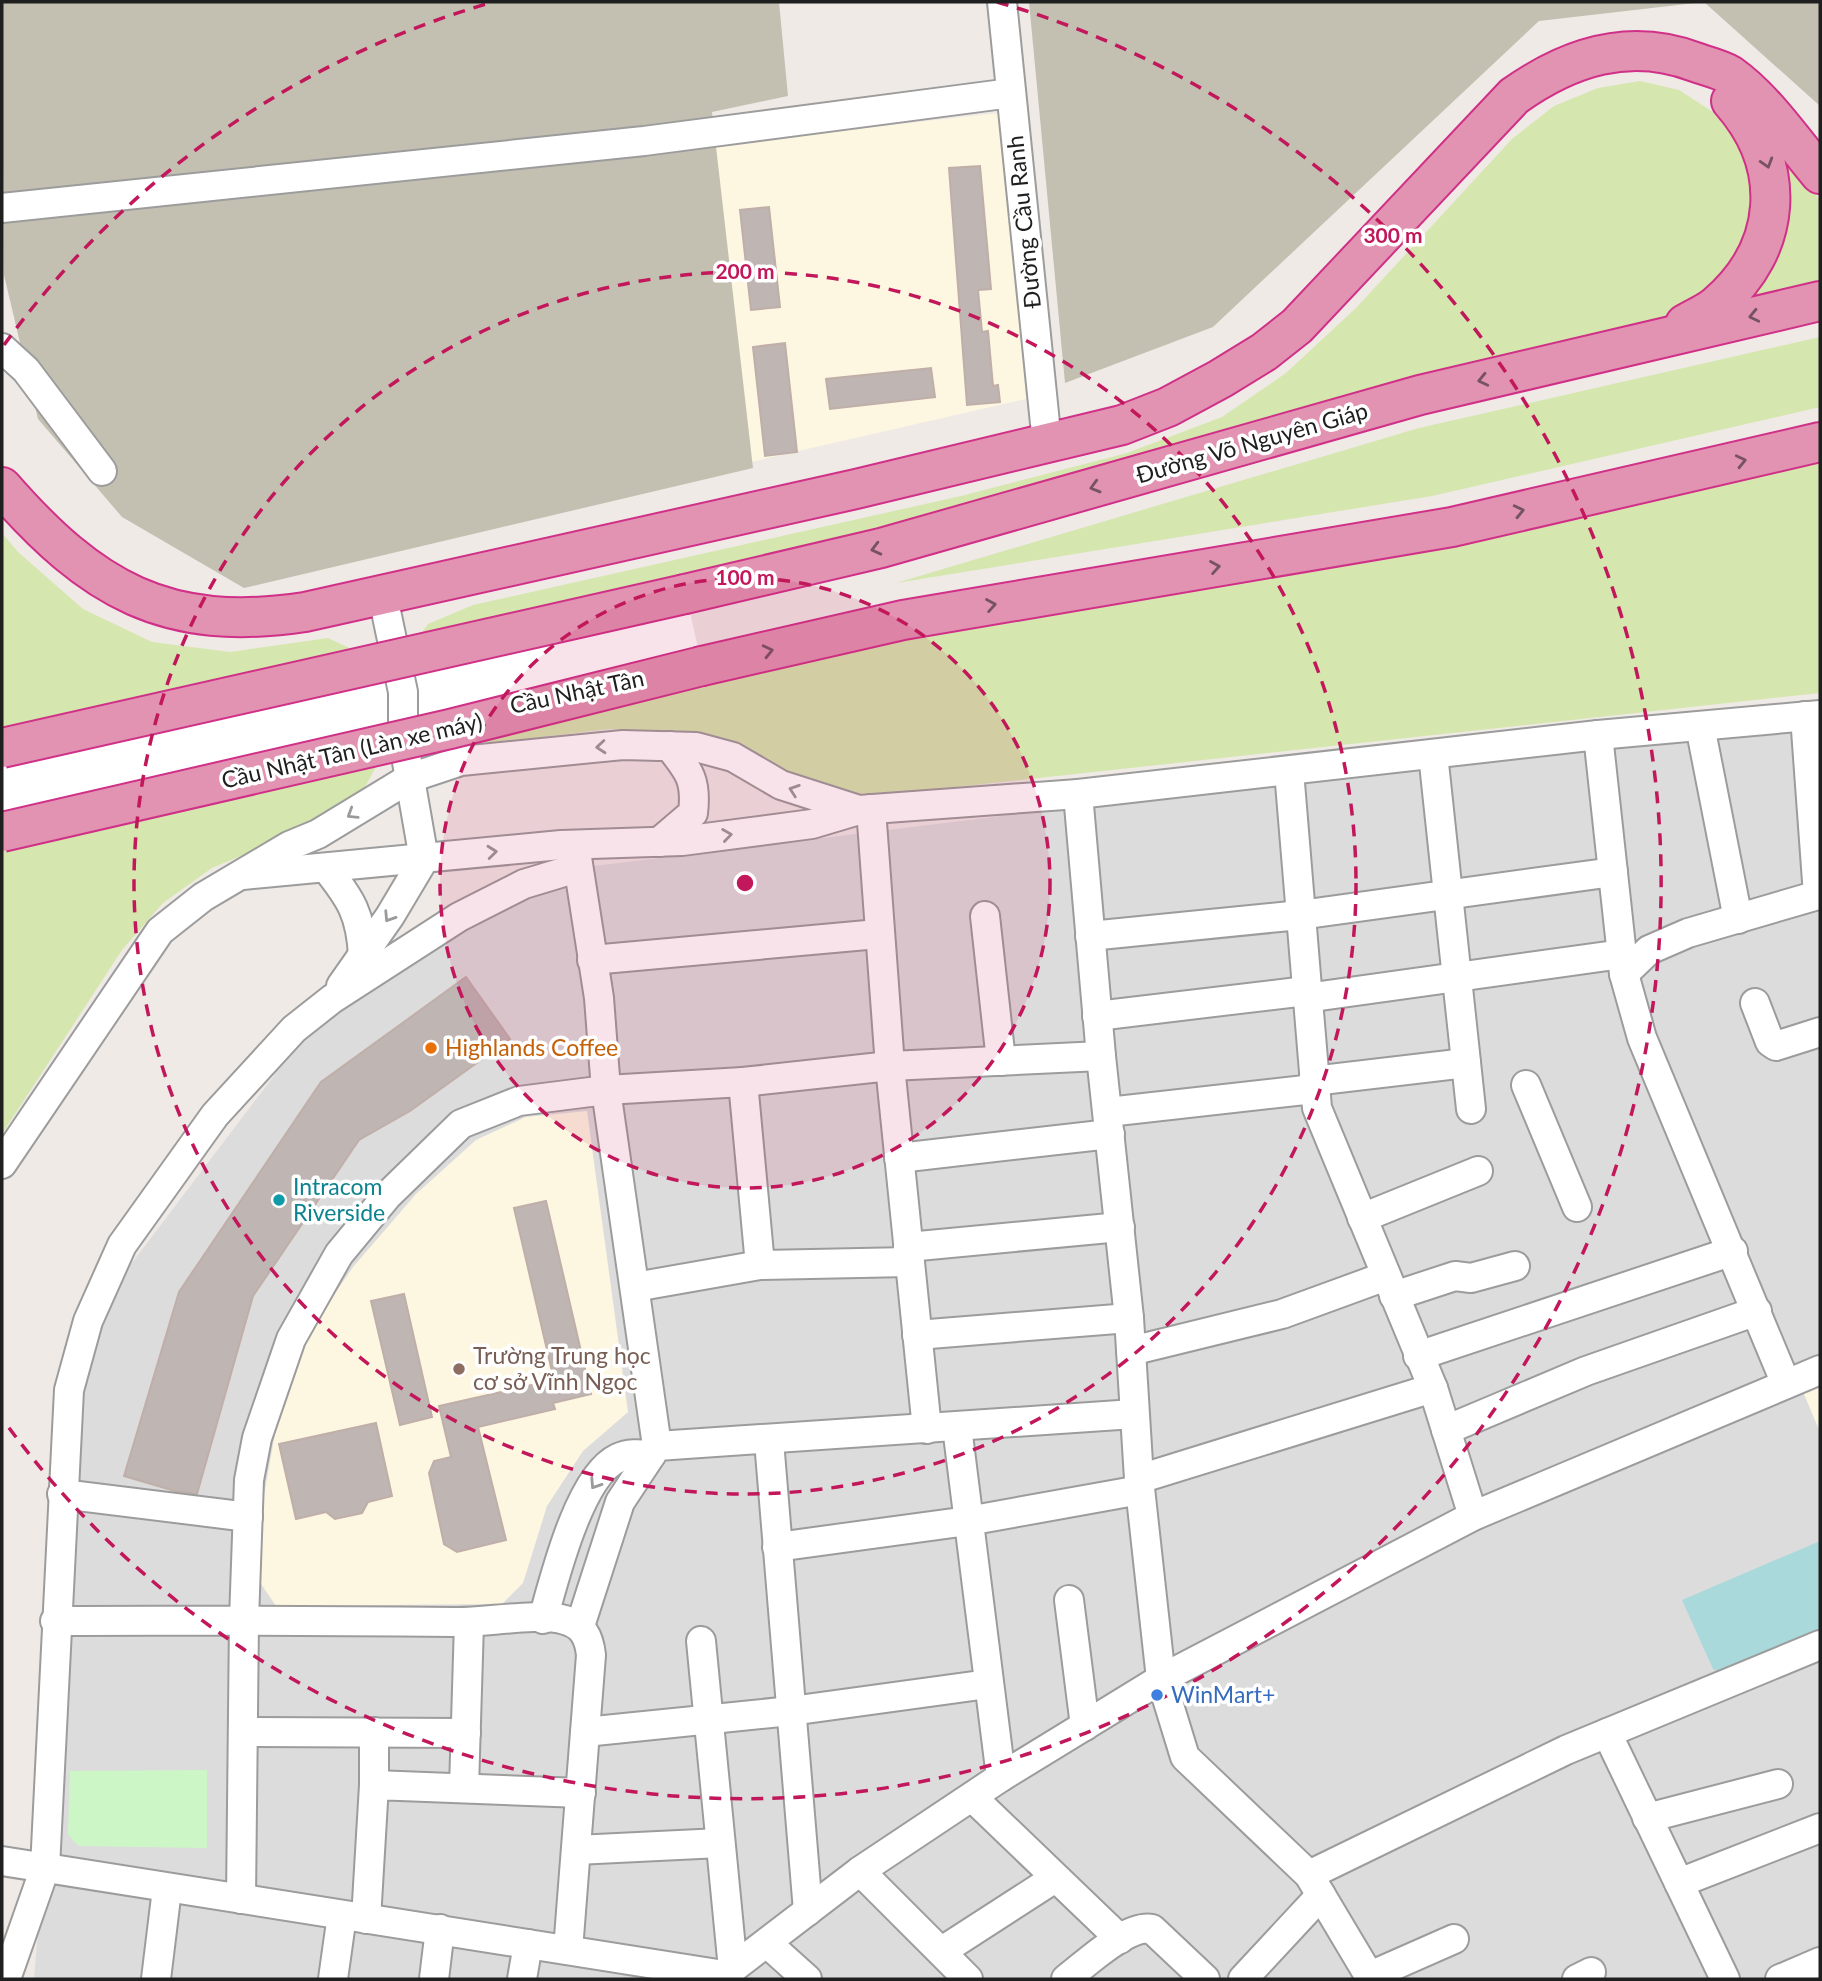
<svg xmlns="http://www.w3.org/2000/svg" width="1822" height="1981" font-family="Lato,sans-serif">
	<style>
		.residential { fill: #dddcdc }
		.education { fill: #fdf7e1 }
		.construction { fill: #c3c0b2 }
		.grass { fill: #d5e6af }
		.park { fill: #ccf6c6 }
		.water { fill: #a9d9da }
		.pier { fill: #fff }
		.building { fill: #bfb5b2; stroke: #c0aea9; stroke-width: 2 }
		.lines { fill: none; stroke-linecap: round; stroke-linejoin: round }
		.minor-casing { stroke: #9c9c9c; stroke-width: 32 }
		.highway-casing { stroke: #d03087; stroke-width: 42 }
		.minor { stroke: #fff; stroke-width: 28 }
		.highway { stroke: #e193b1; stroke-width: 38 }
		.highway-bridge-casing { stroke: #d03087; stroke-width: 42; stroke-linecap: butt }
		.highway-bridge { stroke: #e193b1; stroke-width: 38 }
		.oneway { stroke: #765361 }
		.oneway2 { stroke: #9a9a9a }
		.ring { fill: none; stroke: #c2185b; stroke-width: 3.5; stroke-dasharray: 12 9 }
		.food-dot { fill: #e8710a; stroke: #fff; stroke-width: 2.5 }
		.culture-dot { fill: #0f9aa8; stroke: #fff; stroke-width: 2.5 }
		.education-dot { fill: #8d6e63; stroke: #fff; stroke-width: 2.5 }
		.shop-dot { fill: #3f7fe0; stroke: #fff; stroke-width: 2.5 }
		.labels { text-anchor: middle; stroke-width: 7; stroke-linejoin: round; paint-order: stroke }
		.street-label { font-size: 23px; fill: #1f1f1f; stroke: #fff }
		.food-label { font-size: 23px; fill: #c56008; stroke: #fff; text-anchor: start }
		.culture-label { font-size: 23px; fill: #0d838f; stroke: #fff; text-anchor: start }
		.education-label { font-size: 23px; fill: #785e54; stroke: #fff; text-anchor: start }
		.shop-label { font-size: 23px; fill: #366cbe; stroke: #fff; text-anchor: start }
		.centre { fill: #c2185b; stroke: #fff; stroke-width: 3.5 }
		.ring-label { font-size: 21px; text-anchor: middle; font-weight: bold; fill: #c2185b; stroke: #fff; stroke-width: 7; stroke-linejoin: round; paint-order: stroke }
	</style>
	<rect width="100%" height="100%" fill="#efeae6"/>
	<polygon class="residential" points="1820,716 1820,1979 34,1979 88,1321 332,999 577,868"/>
	<g class="education">
		<polygon points="1000,113 1026,399 628,490 538,164"/>
		<polygon points="587,1111 628,1412 583,1451 547,1506 523,1583 502,1604 276,1606 257,1578 261,1512 279,1411 313,1326 353,1267 416,1194 476,1140 526,1117"/>
		<polygon points="1820,1384 1820,1432 1803,1392"/>
	</g>
	<g class="construction">
		<polygon points="2,2 779,2 788,96 712,112 753,468 244,588 122,517 38,419 4,275"/>
		<polygon points="1029,2 1820,2 1820,106 1704,2 1539,21 1213,327 1065,383"/>
	</g>
	<g class="grass">
		<polygon points="1640,81 1679,90 1713,112 1737,141 1753,177 1755,213 1748,250 1680,314 891,532 416,641 428,624 473,605 961,496 1127,453 1222,417 1286,373 1356,308 1512,139 1554,106 1598,88"/>
		<polygon points="1773,141 1820,200 1820,286 1745,302"/>
		<polygon points="1820,337 1820,407 1432,496 896,583 1419,428"/>
		<polygon points="1820,458 1820,693 891,794 838,793 696,733 609,729 491,743 481,740 908,633"/>
		<polygon points="2,533 18,552 83,609 152,642 230,652 328,638 362,654 2,735"/>
		<polygon points="382,756 360,796 287,837 212,868 163,903 122,950 2,1134 2,843"/>
	</g>
	<polygon class="park" points="207,1770 207,1848 78,1846 68,1834 70,1771"/>
	<polygon class="water" points="1820,1541 1820,1630 1721,1673 1713,1669 1682,1600"/>
	<polygon class="pier" points="683,581 702,666 2,843 2,735"/>
	<g class="building">
		<polygon points="980,166 991,289 978,290 982,332 988,331 993,386 998,385 1000,402 967,405 949,168"/>
		<polygon points="769,207 780,307 751,310 740,210"/>
		<polygon points="785,343 797,452 765,456 753,347"/>
		<polygon points="931,368 935,397 830,409 826,379"/>
		<polygon points="466,977 510,1039 410,1111 359,1140 253,1296 197,1494 175,1491 124,1476 179,1292 306,1104 321,1082"/>
		<polygon points="546,1201 591,1394 553,1403 555,1409 478,1427 506,1540 457,1552 444,1544 429,1473 434,1461 451,1457 439,1406 554,1380 514,1208"/>
		<polygon points="404,1294 432,1417 400,1425 371,1301"/>
		<polygon points="376,1423 392,1496 368,1502 362,1513 335,1519 326,1512 296,1519 279,1444"/>
	</g>
	<g class="lines">
		<defs>
			<g id="minor">
				<polyline points="1002,2 1047,443"/>
				<polyline points="2,208 644,141 1011,93"/>
				<polyline points="2,348 26,370 102,471"/>
				<polyline points="1700,726 1738,919"/>
				<polyline points="1598,735 1624,974 1642,1038 1786,1384"/>
				<polyline points="1433,754 1471,1109"/>
				<polyline points="1289,771 1317,1108 1433,1388 1473,1516"/>
				<polyline points="1078,794 1101,1056 1129,1318 1139,1479 1161,1679 1185,1757 1309,1875 1371,1979"/>
				<polyline points="871,809 890,1066 927,1429"/>
				<path d="M659,842L693,813C697,780 689,771 669,746"/>
				<polyline points="576,851 599,998 606,1090 657,1446"/>
				<path d="M326,868C351,899 361,915 363,956"/>
				<polyline points="243,875 561,845 682,841 812,824 859,810 1078,794 1598,735 1820,715"/>
				<polyline points="985,916 1001,1061"/>
				<polyline points="1090,936 1300,915 1613,872"/>
				<polyline points="592,960 878,934"/>
				<polyline points="1624,974 1649,950 1688,933 1818,895 1805,716"/>
				<polyline points="341,986 390,916 424,859 403,739 403,692 383,597"/>
				<polyline points="1306,998 1622,954"/>
				<polyline points="1755,1003 1770,1042 1776,1046 1820,1032"/>
				<polyline points="1097,1016 1306,991"/>
				<polyline points="1313,1081 1466,1063"/>
				<polyline points="743,1082 760,1265 909,1262"/>
				<polyline points="1526,1085 1577,1207"/>
				<polyline points="1108,1112 1314,1089"/>
				<polyline points="899,1158 1110,1134"/>
				<polyline points="2,1164 160,931 203,897 289,846 318,834 410,778 461,761 623,745 696,747 733,757 781,785 859,810"/>
				<polyline points="1362,1218 1478,1171"/>
				<polyline points="908,1247 1120,1227"/>
				<polyline points="635,1287 760,1265"/>
				<polyline points="1394,1296 1455,1276 1471,1278 1515,1266"/>
				<polyline points="917,1335 1129,1318"/>
				<polyline points="1131,1351 1282,1314 1386,1276"/>
				<polyline points="1418,1356 1733,1251"/>
				<polyline points="957,1427 1001,1777"/>
				<polyline points="1446,1430 1586,1371 1757,1311"/>
				<polyline points="769,1441 808,1911"/>
				<polyline points="1139,1479 1433,1388"/>
				<polyline points="62,1494 248,1517"/>
				<polyline points="777,1547 968,1521 1140,1490"/>
				<polyline points="1069,1600 1085,1726"/>
				<path d="M543,1619C554,1580 579,1476 618,1458C629,1453 639,1454 651,1455"/>
				<path d="M55,1621C188,1620 321,1621 454,1622C484,1623 538,1612 565,1620C583,1625 589,1637 591,1655L568,1950"/>
				<polyline points="580,1626 620,1502 657,1446 1134,1414"/>
				<polyline points="701,1641 733,1969"/>
				<polyline points="244,1732 466,1733"/>
				<polyline points="374,1732 374,1785"/>
				<polyline points="585,1732 791,1711 988,1684"/>
				<polyline points="1607,1733 1725,1979"/>
				<polyline points="464,1788 469,1623"/>
				<polyline points="972,1797 1120,1939"/>
				<polyline points="1647,1818 1778,1784"/>
				<polyline points="576,1850 720,1843"/>
				<polyline points="2,1861 724,1975 860,1871 1001,1777 1161,1679 1473,1516 1820,1370"/>
				<polyline points="860,1871 968,1979"/>
				<polyline points="1309,1875 1566,1750 1820,1645"/>
				<polyline points="1679,1883 1820,1828"/>
				<polyline points="241,1899 244,1620 249,1480 257,1438 291,1339 339,1254 387,1196 461,1124 519,1101 606,1090 743,1082 890,1066 1101,1056"/>
				<polyline points="366,1919 374,1785 581,1793"/>
				<polyline points="768,1944 807,1979"/>
				<polyline points="942,1951 1055,1878"/>
				<polyline points="1370,1976 1454,1939"/>
				<polyline points="6,1979 45,1868 69,1390 88,1321 122,1245 215,1115 294,1029 332,999 459,917 524,884 577,868"/>
				<polyline points="156,1979 167,1889"/>
				<polyline points="333,1979 342,1915"/>
				<polyline points="434,1979 440,1929"/>
				<polyline points="522,1979 528,1944"/>
				<path d="M1066,1979C1086,1964 1127,1924 1152,1929L1205,1979"/>
				<polyline points="1243,1979 1321,1895"/>
				<polyline points="1577,1979 1591,1972"/>
				<polyline points="1780,1979 1820,1962"/>
			</g>
			<g id="highway">
				<path d="M1685,324C1695,318 1708,313 1717,305C1783,248 1788,166 1731,101"/>
				<path d="M2,487C92,590 166,633 305,612L856,489L1122,425L1168,407L1220,379L1264,352L1297,326L1514,96C1569,57 1629,37 1695,62C1706,66 1720,69 1730,75C1765,100 1793,142 1820,174"/>
				<polyline points="685,594 881,548 1420,395 1820,301"/>
				<polyline points="702,666 903,620 1452,527 1820,442"/>
			</g>
		</defs>
		<use href="#minor" class="minor-casing"/>
		<use href="#highway" class="highway-casing"/>
		<use href="#minor" class="minor"/>
		<use href="#highway" class="highway"/>
		<defs>
			<g id="highway-bridge">
				<polyline points="2,748 685,594"/>
				<polyline points="2,832 450,729 702,666"/>
			</g>
		</defs>
		<use href="#highway-bridge" class="highway-bridge-casing"/>
		<use href="#highway-bridge" class="highway-bridge"/>
	</g>
	<defs><path id="oneway-chevron" d="M-2-3.5L2.5 0L-2 3.5" fill="none" stroke-width="1.6" stroke-linecap="round" stroke-linejoin="round" transform="scale(1.75)"/></defs>
	<g class="oneway">
		<use href="#oneway-chevron" transform="translate(1767 163) rotate(73)"/>
		<use href="#oneway-chevron" transform="translate(1754 316) rotate(167)"/>
		<use href="#oneway-chevron" transform="translate(1483 380) rotate(167)"/>
		<use href="#oneway-chevron" transform="translate(1741 461) rotate(-13)"/>
		<use href="#oneway-chevron" transform="translate(1095 487) rotate(164)"/>
		<use href="#oneway-chevron" transform="translate(1519 511) rotate(-13)"/>
		<use href="#oneway-chevron" transform="translate(876 549) rotate(166)"/>
		<use href="#oneway-chevron" transform="translate(1215 567) rotate(-10)"/>
		<use href="#oneway-chevron" transform="translate(991 605) rotate(-10)"/>
		<use href="#oneway-chevron" transform="translate(768 651) rotate(-13)"/>
	</g>
	<g class="oneway2">
		<use href="#oneway-chevron" transform="translate(601 747) rotate(175)"/>
		<use href="#oneway-chevron" transform="translate(794 790) rotate(-161)"/>
		<use href="#oneway-chevron" transform="translate(352 814) rotate(148)"/>
		<use href="#oneway-chevron" transform="translate(727 835) rotate(-8)"/>
		<use href="#oneway-chevron" transform="translate(492 852) rotate(-6)"/>
		<use href="#oneway-chevron" transform="translate(389 917) rotate(123)"/>
		<use href="#oneway-chevron" transform="translate(595 1484) rotate(123)"/>
	</g>
	<circle cx="745" cy="883" r="305" fill="#c2185b" fill-opacity=".12"/>
	<g class="ring">
		<circle cx="745" cy="883" r="305"/>
		<circle cx="745" cy="883" r="611"/>
		<path d="M4 345A916 916 0 0 1 493 2M997 2A916 916 0 1 1 4 1421"/>
	</g>
	<circle class="food-dot" cx="431" cy="1048" r="7"/>
	<circle class="culture-dot" cx="279" cy="1200" r="7"/>
	<circle class="education-dot" cx="459" cy="1369" r="7"/>
	<circle class="shop-dot" cx="1157" cy="1695" r="7"/>
	<g class="labels">
		<g class="street-label">
			<text transform="translate(1024 222) rotate(-96)" y="8">Đường Cầu Ranh</text>
			<text transform="translate(1252 443) rotate(-16)" y="8">Đường Võ Nguyên Giáp</text>
			<text transform="translate(577 692) rotate(-12)" y="8">Cầu Nhật Tân</text>
			<text transform="translate(352 751) rotate(-13)" y="8">Cầu Nhật Tân (Làn xe máy)</text>
		</g>
		<g class="food-label">
			<text x="445" y="1056">Highlands Coffee</text>
		</g>
		<g class="culture-label">
			<text x="293" y="1195">Intracom<tspan x="293" dy="26">Riverside</tspan></text>
		</g>
		<g class="education-label">
			<text x="473" y="1364">Trường Trung học<tspan x="473" dy="26">cơ sở Vĩnh Ngọc</tspan></text>
		</g>
		<g class="shop-label">
			<text x="1171" y="1703">WinMart+</text>
		</g>
	</g>
	<circle cx="745" cy="883" r="10" class="centre"/>
	<g class="ring-label">
		<text x="1393" y="243">300 m</text>
		<text x="745" y="279">200 m</text>
		<text x="745" y="585">100 m</text>
	</g>
	<rect width="1822" height="1981" fill="none" stroke="#1f1f1f" stroke-width="7"/>
</svg>
